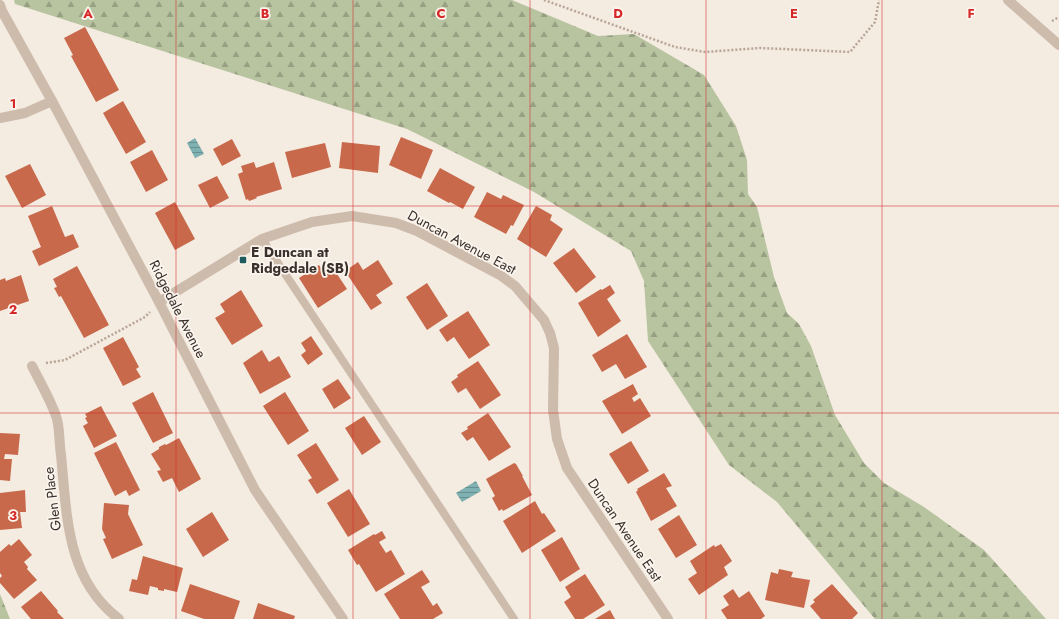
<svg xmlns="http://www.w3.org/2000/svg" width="1059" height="619" font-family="Jost,sans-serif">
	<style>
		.forest { fill: url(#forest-firs) }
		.water { fill: url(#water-rules) }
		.building { fill: #c8694b }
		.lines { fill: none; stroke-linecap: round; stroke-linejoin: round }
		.path { stroke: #b9a596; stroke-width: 2.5; stroke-dasharray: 2 2; stroke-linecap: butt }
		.service { stroke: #cdbbac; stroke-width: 8 }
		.minor { stroke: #cdbbac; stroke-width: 10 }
		.grid { fill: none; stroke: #d62828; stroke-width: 1; stroke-opacity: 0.55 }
		.poi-dot { fill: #1f5a5e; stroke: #fbf5ee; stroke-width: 1.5 }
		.labels { text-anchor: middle; stroke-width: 3.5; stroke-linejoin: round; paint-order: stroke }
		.street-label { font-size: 14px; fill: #3b302b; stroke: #fbf5ee }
		.poi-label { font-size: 14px; font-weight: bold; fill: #3b302b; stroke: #fbf5ee; text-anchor: start }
		.grid-label { font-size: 13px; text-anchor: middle; font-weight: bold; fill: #d62828; stroke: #fbf5ee; stroke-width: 3.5; stroke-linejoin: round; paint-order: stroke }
	</style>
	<defs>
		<pattern id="forest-firs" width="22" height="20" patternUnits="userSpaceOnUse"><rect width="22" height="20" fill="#b8c4a0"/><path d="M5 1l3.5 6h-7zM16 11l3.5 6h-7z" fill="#97a083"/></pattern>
		<pattern id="water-rules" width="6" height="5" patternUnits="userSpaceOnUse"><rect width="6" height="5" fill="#7fb0b2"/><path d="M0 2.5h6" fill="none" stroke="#699091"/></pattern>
	</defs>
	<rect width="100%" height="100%" fill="#f4ebe1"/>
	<g class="forest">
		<polygon points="14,0 512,0 598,36 634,34 704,75 736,126 747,160 748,194 757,207 774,277 787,313 799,324 811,346 835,415 864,463 884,483 924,507 984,550 1046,619 875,619 777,502 729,465 648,341 644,281 631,251 534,192 407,129 15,4"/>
		<polygon points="0,594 10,619 0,619"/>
	</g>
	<g class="water">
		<polygon points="195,138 204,154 195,158 187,143"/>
		<polygon points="476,481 481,491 462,502 456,493"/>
	</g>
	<g class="building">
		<polygon points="85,27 119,90 96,102 71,56 73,55 64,38"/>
		<polygon points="123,101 146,142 126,154 103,113"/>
		<polygon points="401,137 433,150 421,179 389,165"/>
		<polygon points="232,139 241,156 222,166 213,149"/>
		<polygon points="342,142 380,146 378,173 339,168"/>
		<polygon points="325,143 331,167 292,178 285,152"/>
		<polygon points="152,150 168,180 146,192 130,162"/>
		<polygon points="254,162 256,168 274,162 282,189 256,197 257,198 249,201 248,199 246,200 238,174 243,172 241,166"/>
		<polygon points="30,164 46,195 22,208 5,176"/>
		<polygon points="440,168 475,187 463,209 450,202 449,203 427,191"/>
		<polygon points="217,176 229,198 210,208 198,185"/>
		<polygon points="487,192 501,199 503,195 524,205 513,226 511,225 506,234 474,217"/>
		<polygon points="175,202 195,239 175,250 155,213"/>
		<polygon points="52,206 65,237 73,234 79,247 39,266 32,251 41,247 28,216"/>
		<polygon points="536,206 552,215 550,220 563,229 546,257 517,239"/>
		<polygon points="574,248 596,277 576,293 553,263"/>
		<polygon points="378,260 393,284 376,295 382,303 371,310 345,271 358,262 363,270"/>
		<polygon points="329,262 347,289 318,308 299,278 319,265 321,268"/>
		<polygon points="77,266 109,325 84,338 61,296 59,297 54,288 57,287 53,279"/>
		<polygon points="21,275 29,301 0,311 0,280 5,278 6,281"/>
		<polygon points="427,283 448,316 427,330 406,297"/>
		<polygon points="610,285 615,293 607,299 621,321 598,337 578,303 601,289 602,290"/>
		<polygon points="241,290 263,326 232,345 215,318 225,312 220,304"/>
		<polygon points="468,311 490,345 469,359 454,337 447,342 439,330"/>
		<polygon points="627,334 647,367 625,379 616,364 602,372 592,355"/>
		<polygon points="311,336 323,354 308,365 301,355 306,351 301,343"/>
		<polygon points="123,337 139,367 136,369 141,377 123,386 103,348"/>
		<polygon points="262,350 269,362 279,356 291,377 260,394 243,363"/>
		<polygon points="478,361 501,395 480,409 466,388 458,393 451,382 458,377 457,375"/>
		<polygon points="338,379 351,398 334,409 322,389"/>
		<polygon points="633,384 638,394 632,398 634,402 640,398 651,416 622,434 602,401"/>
		<polygon points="153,392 173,433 153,443 132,403"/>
		<polygon points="285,392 309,431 288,445 263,406"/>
		<polygon points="101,406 117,436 94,448 83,426 88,423 85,418 87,417 85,414"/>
		<polygon points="488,413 511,447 489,461 473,437 467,441 461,433 468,429 467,427"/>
		<polygon points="364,416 381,442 362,455 345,428"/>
		<polygon points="0,433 20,434 18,455 5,454 4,459 12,459 10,481 0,480"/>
		<polygon points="179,438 201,479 179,492 172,478 163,482 157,471 161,470 151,454 159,449 159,447 165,444 166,445"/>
		<polygon points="631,441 649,471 628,484 609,454"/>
		<polygon points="116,442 140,490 129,496 126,490 115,496 94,453"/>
		<polygon points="316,443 339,480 317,494 308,480 312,478 297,455"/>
		<polygon points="514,463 516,464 523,476 522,476 532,495 503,511 502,509 499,511 492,498 495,496 486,479"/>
		<polygon points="664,473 672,486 666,488 677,506 651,521 636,492 638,490 637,489"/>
		<polygon points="349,489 370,524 348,537 327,503"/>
		<polygon points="25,490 26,512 20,512 22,528 0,530 0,493"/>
		<polygon points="535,501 542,514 544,513 556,531 522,553 503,521"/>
		<polygon points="104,503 129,505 128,514 143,545 112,559 103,539 106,538 102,529"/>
		<polygon points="212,512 229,540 203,557 186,529"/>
		<polygon points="679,515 697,545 676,558 658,529"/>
		<polygon points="382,531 386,538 379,542 386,553 391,550 405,574 376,592 359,564 357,565 348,550 374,534 375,535"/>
		<polygon points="562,537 580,569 560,582 541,550"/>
		<polygon points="19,539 32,555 24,562 28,567 27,569 37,580 14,599 0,583 0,578 2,576 0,573 0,552 9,544 11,546"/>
		<polygon points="721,544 732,561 724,567 728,575 699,595 688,579 697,573 690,561 714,545 715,547"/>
		<polygon points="143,556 183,568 177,592 164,589 164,591 158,590 158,588 150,586 148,595 129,591 132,579 137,580"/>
		<polygon points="779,569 793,572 791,577 810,580 804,608 765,600 771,572 778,574"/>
		<polygon points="422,570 430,582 421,587 433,606 437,603 443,613 433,619 400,619 384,594"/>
		<polygon points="585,574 605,605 583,619 575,619 564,602 571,597 565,587"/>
		<polygon points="190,584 240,601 234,619 204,619 181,611"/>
		<polygon points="832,584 858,613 852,619 821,619 810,606 815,602 813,600"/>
		<polygon points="733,589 739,598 749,591 765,616 761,619 727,619 721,610 729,605 723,596"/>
		<polygon points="41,591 58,611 57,612 64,619 31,619 21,607"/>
		<polygon points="258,603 295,616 294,619 253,619"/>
		<polygon points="610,610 615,619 595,619"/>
	</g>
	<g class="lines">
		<g class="path">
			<polyline points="544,0 675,47 705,52 760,48 850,52 875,22 879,0"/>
			<polyline points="1052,21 1059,17"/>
			<polyline points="46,363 65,360 145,317 150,312"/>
		</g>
		<polyline class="service" points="262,239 514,619"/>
		<g class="minor">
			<polyline points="1008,0 1059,45"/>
			<polyline points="0,5 2,11 52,101 159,302 255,490 343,619"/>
			<polyline points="0,118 25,113 52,101"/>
			<polyline points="159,302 262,239 312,222 352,216 396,223 417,231 500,275 515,286 544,320 550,333 554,348 553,410 557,439 567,468 668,619"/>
			<path d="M32,366C40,382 50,399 56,416C60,426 59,443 61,455C67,515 66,579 119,619"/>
		</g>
	</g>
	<path class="grid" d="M176,0V619M353,0V619M530,0V619M706,0V619M882,0V619M0,206H1059M0,413H1059"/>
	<rect class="poi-dot" x="239" y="256" width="8" height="8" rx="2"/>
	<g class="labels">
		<g class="street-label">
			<text transform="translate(462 242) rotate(28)" y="5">Duncan Avenue East</text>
			<text transform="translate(178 309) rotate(63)" y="5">Ridgedale Avenue</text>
			<text transform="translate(52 499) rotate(-97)" y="5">Glen Place</text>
			<text transform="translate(625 530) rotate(56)" y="5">Duncan Avenue East</text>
		</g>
		<g class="poi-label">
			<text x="251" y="257">E Duncan at<tspan x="251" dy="16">Ridgedale (SB)</tspan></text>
		</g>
	</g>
	<g class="grid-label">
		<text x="88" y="18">A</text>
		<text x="265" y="18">B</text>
		<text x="441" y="18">C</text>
		<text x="618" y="18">D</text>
		<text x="794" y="18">E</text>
		<text x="971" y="18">F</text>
		<text x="13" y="108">1</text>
		<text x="13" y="314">2</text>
		<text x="13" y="520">3</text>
	</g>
</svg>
